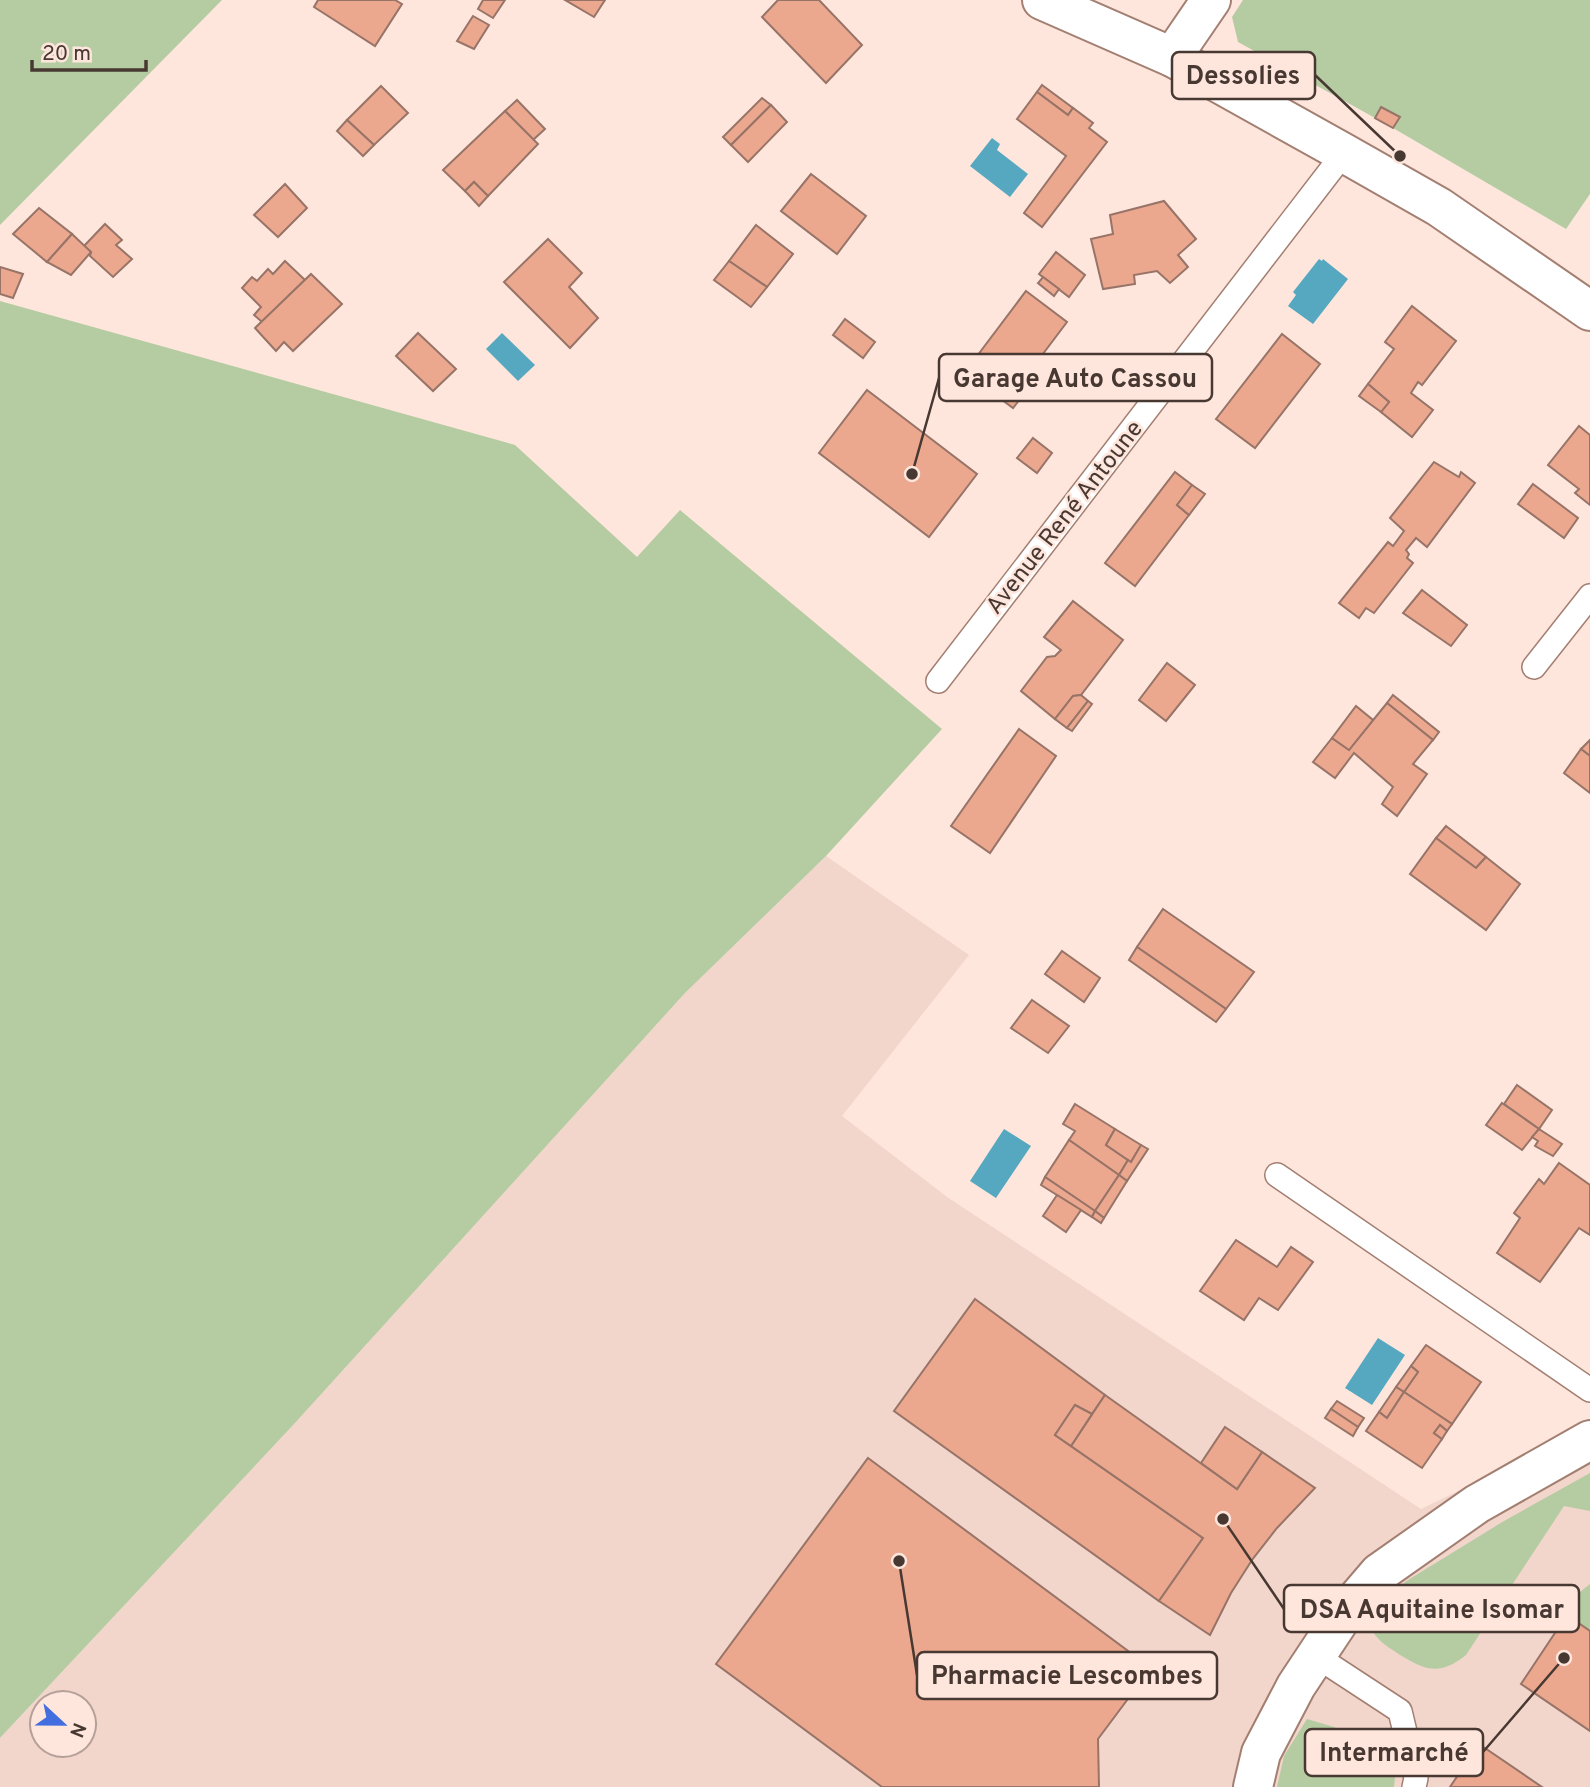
<svg xmlns="http://www.w3.org/2000/svg" width="1590" height="1787" font-family="Overpass,sans-serif">
	<style>
		.built { fill: #f2d5cb; fill-rule: evenodd }
		.green { fill: #b5cca2 }
		.water { fill: #55a8c0 }
		.building { fill: #eba88f; stroke: #977467; stroke-width: 2 }
		.lines { fill: none; stroke-linecap: round; stroke-linejoin: round }
		.service-casing { stroke: #a37f71; stroke-width: 26 }
		.minor-casing { stroke: #a37f71; stroke-width: 42 }
		.service { stroke: #fff; stroke-width: 23 }
		.minor { stroke: #fff; stroke-width: 38 }
		.labels { text-anchor: middle; stroke-width: 5; stroke-linejoin: round; paint-order: stroke }
		.street-label { font-size: 24px; fill: #483832; stroke: #fee6dd }
		.leader { fill: none; stroke: #483832; stroke-width: 2.5 }
		.callout-dot { fill: #483832; stroke: #fee6dd; stroke-width: 2.5 }
		.callout { fill: #fee6dd; stroke: #483832; stroke-width: 2.5 }
		.callout-label { font-size: 26px; text-anchor: middle; font-weight: bold; fill: #483832 }
	</style>
	<rect width="100%" height="100%" fill="#fee6dd"/>
	<path class="built" d="M826,856L969,955L842,1116L947,1197L1421,1509L1570,1437L1590,1450V1787H0V1738L295,1423L685,993ZM42,1703H84V1745H42Z"/>
	<g class="green">
		<polygon points="0,0 222,0 0,225"/>
		<polygon points="1243,0 1590,0 1590,194 1566,229 1393,128 1399,116 1381,107 1375,118 1238,42 1232,17"/>
		<polygon points="0,301 515,445 637,557 680,510 942,729 826,856 685,993 295,1423 0,1738"/>
		<path d="M1590,1473V1511L1564,1506L1466,1655C1438,1677 1425,1670 1397,1653C1385,1645 1377,1640 1370,1627L1379,1603L1408,1580L1504,1521Z"/>
		<polygon points="1590,1584 1590,1631 1567,1615 1580,1592"/>
		<polygon points="1307,1719 1334,1727 1396,1767 1394,1787 1277,1787 1284,1756"/>
	</g>
	<g class="water">
		<polygon points="992,138 1000,144 997,150 1028,174 1010,197 970,166"/>
		<polygon points="1319,259 1322,261 1323,259 1348,279 1313,324 1288,306 1296,295 1293,292"/>
		<polygon points="502,333 535,365 518,381 486,349"/>
		<polygon points="1004,1129 1031,1146 996,1198 970,1181"/>
		<polygon points="1378,1338 1405,1355 1372,1405 1345,1388"/>
	</g>
	<g class="building">
		<polygon points="318,0 395,0 402,4 375,46 314,7"/>
		<polygon points="483,0 505,0 493,18 478,9"/>
		<polygon points="565,0 605,0 594,17"/>
		<polygon points="778,0 819,0 862,45 826,83 762,17"/>
		<polygon points="473,16 489,25 474,49 457,41"/>
		<polygon points="1042,85 1073,108 1068,115 1037,92"/>
		<polygon points="381,86 408,113 374,145 347,120"/>
		<polygon points="1037,92 1068,115 1073,108 1093,123 1089,128 1107,142 1042,227 1024,213 1066,156 1017,119"/>
		<polygon points="762,98 771,105 731,145 723,137"/>
		<polygon points="517,100 545,129 533,140 505,111"/>
		<polygon points="771,105 787,122 748,162 731,145"/>
		<polygon points="1381,107 1400,117 1393,128 1375,118"/>
		<polygon points="505,111 538,144 488,196 474,182 465,191 443,170"/>
		<polygon points="347,120 374,145 363,156 337,131"/>
		<polygon points="811,174 866,216 837,254 781,211"/>
		<polygon points="474,182 488,196 479,206 465,191"/>
		<polygon points="285,184 307,208 278,237 254,215"/>
		<polygon points="1164,201 1196,239 1178,255 1188,267 1170,283 1157,271 1134,275 1135,284 1103,289 1091,239 1113,234 1110,215"/>
		<polygon points="39,208 72,234 47,262 13,234"/>
		<polygon points="105,224 122,240 116,245 132,259 113,277 90,256 91,252 84,246"/>
		<polygon points="756,225 793,254 767,287 729,261"/>
		<polygon points="72,234 91,252 71,275 47,262"/>
		<polygon points="548,239 582,273 569,287 598,318 570,348 504,282"/>
		<polygon points="1056,252 1085,275 1069,297 1039,274"/>
		<polygon points="285,261 305,280 262,322 254,315 261,307 242,288 252,277 257,281 268,269 273,274"/>
		<polygon points="729,261 767,287 751,307 714,280"/>
		<polygon points="0,267 23,274 13,298 0,294"/>
		<polygon points="311,274 342,304 293,351 284,342 276,351 255,328"/>
		<polygon points="1043,277 1059,289 1054,296 1038,283"/>
		<polygon points="1026,291 1067,322 1018,387 1025,393 1013,408 965,372"/>
		<polygon points="1412,306 1456,341 1422,385 1418,382 1411,393 1433,410 1412,437 1381,412 1389,402 1368,384 1394,349 1385,342"/>
		<polygon points="845,319 875,342 863,358 833,335"/>
		<polygon points="418,333 456,369 433,391 396,356"/>
		<polygon points="1282,334 1320,364 1255,448 1216,419"/>
		<polygon points="1368,384 1389,402 1381,412 1359,396"/>
		<polygon points="867,390 977,474 929,537 819,453"/>
		<polygon points="1579,426 1590,435 1590,505 1575,493 1579,489 1548,465"/>
		<polygon points="1033,438 1052,453 1037,473 1017,458"/>
		<polygon points="1434,462 1459,477 1461,472 1475,483 1427,547 1416,538 1406,550 1409,554 1407,558 1413,563 1374,613 1366,608 1359,618 1339,603 1388,542 1393,546 1404,531 1390,518"/>
		<polygon points="1175,472 1192,485 1177,505 1189,515 1135,586 1105,563"/>
		<polygon points="1533,484 1578,518 1564,538 1518,504"/>
		<polygon points="1192,485 1205,494 1189,515 1177,505"/>
		<polygon points="1422,590 1467,625 1451,646 1403,613"/>
		<polygon points="1073,601 1123,640 1081,695 1073,696 1055,719 1021,691 1047,657 1055,656 1061,650 1044,637"/>
		<polygon points="1167,663 1195,685 1166,721 1139,700"/>
		<polygon points="1081,695 1088,701 1067,728 1055,719 1073,696"/>
		<polygon points="1393,695 1439,732 1433,740 1387,703"/>
		<polygon points="1088,701 1092,704 1072,731 1067,728"/>
		<polygon points="1387,703 1433,740 1413,764 1427,774 1397,816 1382,804 1393,787 1354,753 1335,778 1313,762 1332,738 1349,750"/>
		<polygon points="1356,706 1373,720 1349,750 1332,738"/>
		<polygon points="1019,729 1056,756 990,853 951,826"/>
		<polygon points="1590,740 1590,756 1581,749"/>
		<polygon points="1581,749 1590,756 1590,793 1564,773"/>
		<polygon points="1446,826 1486,857 1476,868 1436,838"/>
		<polygon points="1436,838 1476,868 1486,857 1520,884 1486,930 1410,874"/>
		<polygon points="1163,909 1254,972 1226,1009 1137,947"/>
		<polygon points="1137,947 1226,1009 1216,1022 1129,960"/>
		<polygon points="1062,951 1100,978 1084,1002 1045,974"/>
		<polygon points="1032,1000 1069,1026 1048,1053 1011,1028"/>
		<polygon points="1517,1085 1552,1110 1539,1129 1504,1104"/>
		<polygon points="1502,1103 1539,1129 1522,1150 1486,1125"/>
		<polygon points="1075,1104 1115,1129 1106,1145 1128,1160 1119,1175 1069,1140 1075,1131 1063,1124"/>
		<polygon points="1115,1129 1141,1145 1131,1162 1106,1145"/>
		<polygon points="1539,1129 1562,1144 1553,1156 1535,1146 1538,1141 1532,1137"/>
		<polygon points="1069,1140 1119,1175 1095,1211 1045,1177"/>
		<polygon points="1141,1145 1148,1149 1127,1181 1119,1175 1128,1160 1131,1162"/>
		<polygon points="1559,1163 1590,1185 1590,1235 1579,1228 1540,1282 1497,1253 1520,1218 1514,1213 1539,1179 1544,1184"/>
		<polygon points="1119,1175 1127,1181 1104,1218 1095,1211"/>
		<polygon points="1045,1177 1095,1211 1092,1217 1041,1185"/>
		<polygon points="1057,1195 1081,1210 1066,1232 1043,1216"/>
		<polygon points="1095,1211 1104,1218 1101,1223 1092,1217"/>
		<polygon points="1236,1240 1277,1267 1291,1247 1313,1262 1278,1310 1259,1298 1244,1320 1200,1291"/>
		<polygon points="975,1299 1105,1395 1092,1414 1075,1405 1055,1435 1203,1538 1159,1601 894,1411"/>
		<polygon points="1426,1345 1481,1382 1452,1424 1404,1392 1418,1372 1411,1366"/>
		<polygon points="1411,1366 1418,1372 1404,1392 1396,1387"/>
		<polygon points="1396,1387 1404,1392 1387,1418 1379,1412"/>
		<polygon points="1404,1392 1452,1424 1447,1431 1440,1425 1434,1433 1442,1439 1422,1468 1366,1431 1379,1412 1387,1418"/>
		<polygon points="1105,1395 1237,1489 1262,1452 1315,1488 1277,1528 1252,1560 1231,1593 1210,1635 1159,1601 1203,1538 1071,1446"/>
		<polygon points="1337,1401 1364,1418 1358,1427 1331,1409"/>
		<polygon points="1075,1405 1092,1414 1071,1446 1055,1435"/>
		<polygon points="1331,1409 1358,1427 1353,1436 1325,1418"/>
		<polygon points="1440,1425 1447,1431 1442,1439 1434,1433"/>
		<polygon points="1225,1427 1262,1452 1237,1489 1201,1463"/>
		<polygon points="868,1458 1151,1668 1098,1739 1099,1787 882,1787 716,1664"/>
		<polygon points="1567,1615 1590,1631 1590,1731 1521,1684"/>
		<polygon points="1479,1744 1542,1787 1450,1787"/>
	</g>
	<g class="lines">
		<defs>
			<g id="service">
				<polyline points="1534,667 1590,596"/>
				<polyline points="938,681 1344,153"/>
				<polyline points="1277,1175 1590,1390"/>
				<polyline points="1316,1656 1400,1711 1416,1778 1414,1787"/>
			</g>
			<g id="minor">
				<polyline points="1042,0 1172,57 1344,153 1439,207 1590,311"/>
				<polyline points="1172,57 1211,0"/>
				<polyline points="1253,1787 1261,1753 1296,1686 1343,1615 1379,1573 1477,1504 1590,1440"/>
			</g>
		</defs>
		<use href="#service" class="service-casing"/>
		<use href="#minor" class="minor-casing"/>
		<use href="#service" class="service"/>
		<use href="#minor" class="minor"/>
	</g>
	<g class="labels">
		<g class="street-label">
			<text transform="translate(1064 517) rotate(-52)" y="8">Avenue René Antoune</text>
		</g>
	</g>
	<path class="leader" d="M1400 156L1315 75M912 474L939 378M1223 1519L1284 1609M899 1561L917 1675M1564 1658L1483 1752"/>
	<g class="callout-dot">
		<circle cx="1400" cy="156" r="7"/>
		<circle cx="912" cy="474" r="7"/>
		<circle cx="1223" cy="1519" r="7"/>
		<circle cx="899" cy="1561" r="7"/>
		<circle cx="1564" cy="1658" r="7"/>
	</g>
	<g class="callout">
		<rect x="1172" y="52" width="143" height="47" rx="7"/>
		<rect x="939" y="354" width="273" height="47" rx="7"/>
		<rect x="1284" y="1585" width="295" height="47" rx="7"/>
		<rect x="917" y="1652" width="300" height="47" rx="7"/>
		<rect x="1305" y="1729" width="178" height="47" rx="7"/>
	</g>
	<g class="callout-label">
		<text x="1243" y="84">Dessolies</text>
		<text x="1075" y="387">Garage Auto Cassou</text>
		<text x="1432" y="1618">DSA Aquitaine Isomar</text>
		<text x="1067" y="1684">Pharmacie Lescombes</text>
		<text x="1394" y="1761">Intermarché</text>
	</g>
	<g transform="translate(63 1724) rotate(112)"><circle r="33" fill="#fee6dd" stroke="#b5a099" stroke-width="2"/>
	<path d="M0-5L12 26L0 18L-12 26Z" fill="#426ee0"/>
	<text y="-10" font-size="19" font-weight="bold" text-anchor="middle" fill="#483832">N</text>
	</g>
	<path d="M32 60v10h114v-10" fill="none" stroke="#483832" stroke-width="3.5"/>
	<text x="42" y="60" font-size="21" fill="#483832" stroke="#fee6dd" stroke-width="5" paint-order="stroke">20 m</text>
</svg>
